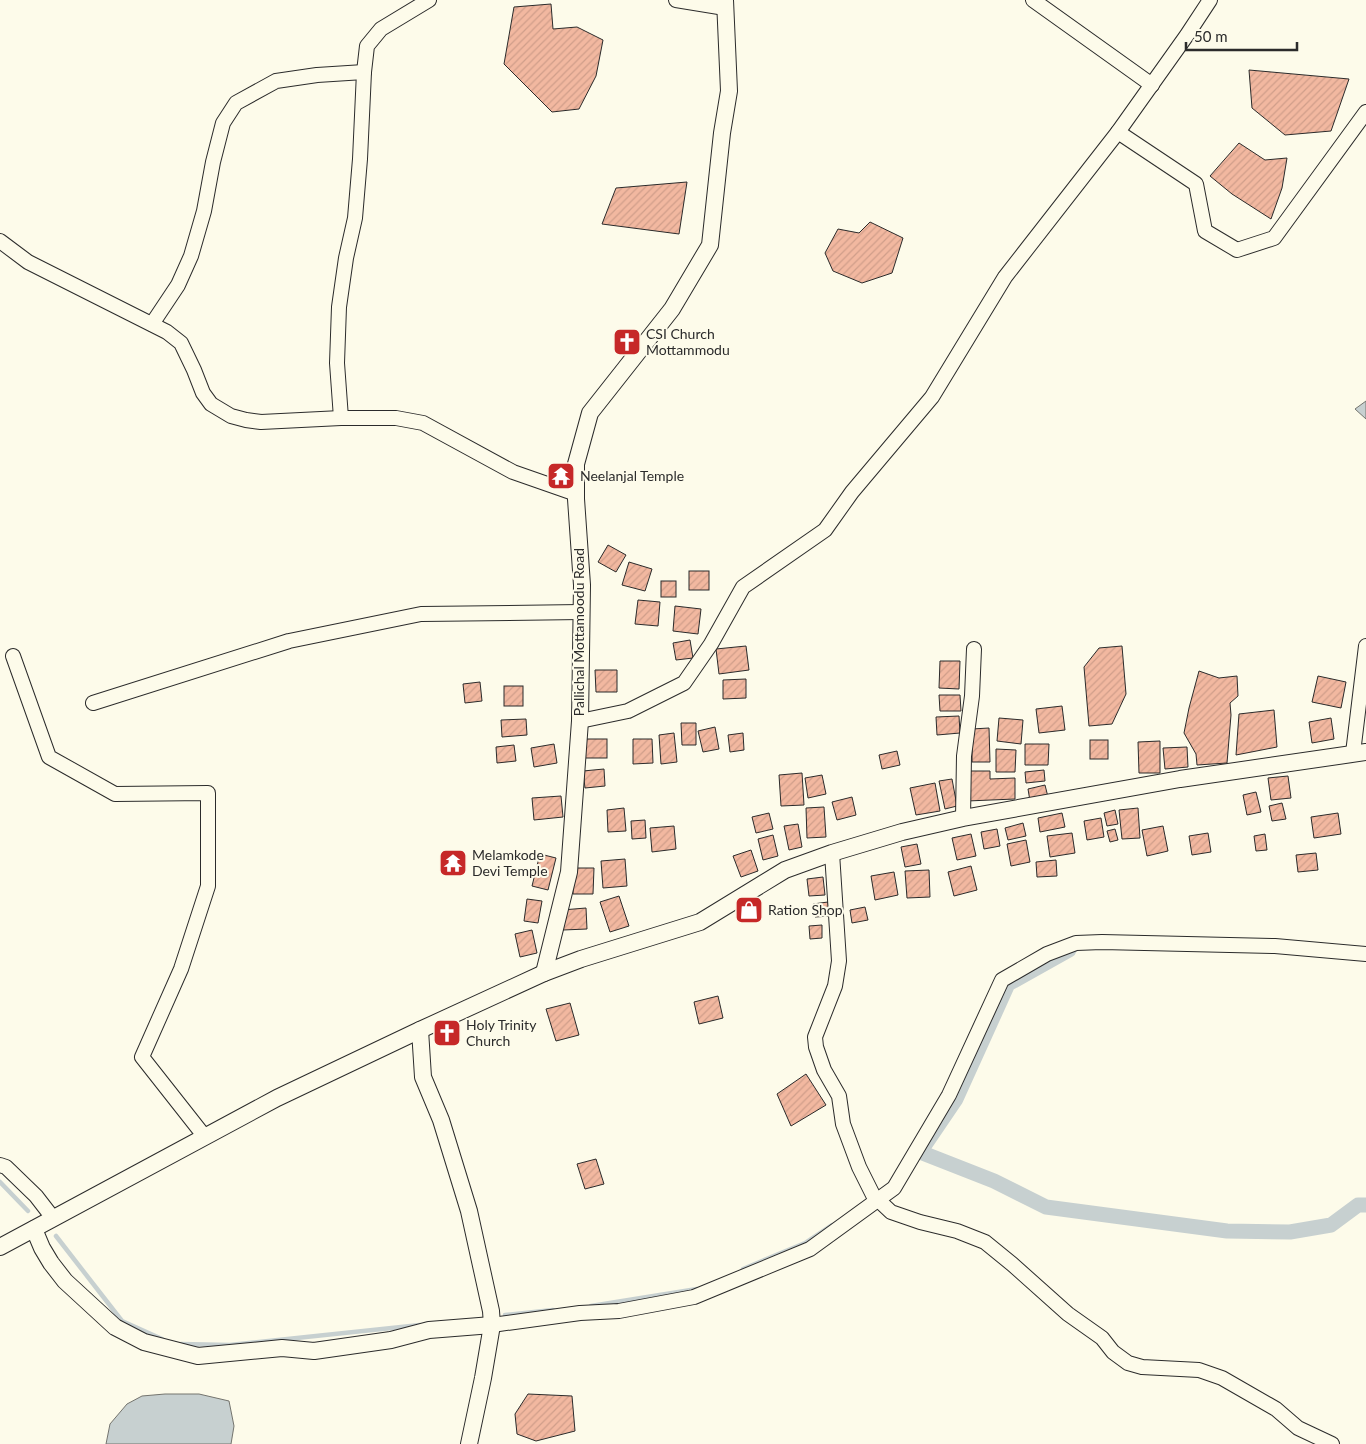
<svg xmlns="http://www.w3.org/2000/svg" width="1366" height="1444" font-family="Lato,sans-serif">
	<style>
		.water { fill: #c7d0d0; stroke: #74746e }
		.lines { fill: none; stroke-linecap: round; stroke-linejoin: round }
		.stream { stroke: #c7d0d0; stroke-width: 4.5 }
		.canal { stroke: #c7d0d0; stroke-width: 15 }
		.building { fill: url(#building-hatch); stroke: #2b2b2b }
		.minor-casing { stroke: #2b2b2b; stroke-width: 16 }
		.tertiary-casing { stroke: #2b2b2b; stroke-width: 18 }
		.minor { stroke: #fdfbea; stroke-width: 14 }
		.tertiary { stroke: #fdfbea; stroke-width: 16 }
		.labels { text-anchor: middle; stroke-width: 4; stroke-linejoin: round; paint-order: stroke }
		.poi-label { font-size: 14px; fill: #2b2b2b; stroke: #fdfbea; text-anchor: start }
		.street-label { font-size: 14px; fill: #2b2b2b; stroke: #fdfbea }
	</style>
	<defs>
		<pattern id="building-hatch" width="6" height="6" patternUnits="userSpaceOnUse" patternTransform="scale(1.25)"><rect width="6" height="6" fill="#f2b8a0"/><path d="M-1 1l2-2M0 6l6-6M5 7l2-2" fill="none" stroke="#d09e8a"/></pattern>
	</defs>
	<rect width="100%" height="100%" fill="#fdfbea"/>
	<g class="water">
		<polygon points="1366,401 1366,419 1355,409"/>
		<polygon points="165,1394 199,1394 229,1401 234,1426 231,1444 106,1444 110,1424 127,1404 142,1396"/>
	</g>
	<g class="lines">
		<g class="stream">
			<polyline points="0,1182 28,1211"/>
			<polyline points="56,1236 122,1321 162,1339"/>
			<polyline points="743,1269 805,1243 832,1225"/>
			<polyline points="591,1306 697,1289"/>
			<polyline points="505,1315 553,1310"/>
			<polyline points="181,1344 230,1345 420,1325"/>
		</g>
		<polyline class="canal" points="1069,950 1008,984 956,1099 920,1152 994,1181 1046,1207 1227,1231 1290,1232 1331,1225 1358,1205 1366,1205"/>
	</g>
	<g class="building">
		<polygon points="551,4 553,29 577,27 603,40 596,76 579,109 552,112 504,64 514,7"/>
		<polygon points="1249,70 1349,79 1331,131 1285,135 1252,108"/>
		<polygon points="1239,143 1265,160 1287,158 1282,188 1271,219 1232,194 1210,176"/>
		<polygon points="687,182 679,234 602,224 616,188"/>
		<polygon points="870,222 903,238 892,273 862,283 833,271 825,253 838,229 859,233"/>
		<polygon points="608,545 626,555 616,572 598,562"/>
		<polygon points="629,562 652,569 645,591 622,585"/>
		<rect x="689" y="571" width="20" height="19"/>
		<rect x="661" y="581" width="15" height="16"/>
		<polygon points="638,600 660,602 658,626 635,624"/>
		<polygon points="675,606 701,609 698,634 673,631"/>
		<polygon points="690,640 693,658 676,660 673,643"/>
		<polygon points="746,646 749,670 719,674 716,649"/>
		<polygon points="1122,646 1126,694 1112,724 1089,726 1084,667 1099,648"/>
		<polygon points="940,661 960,661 959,689 939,688"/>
		<polygon points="595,670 617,670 617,692 596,692"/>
		<polygon points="1199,671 1219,678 1237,676 1238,696 1230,703 1231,715 1227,763 1197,765 1196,754 1184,733 1189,708"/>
		<polygon points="1318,676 1346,682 1341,708 1312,702"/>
		<polygon points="746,679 746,698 723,699 723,680"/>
		<polygon points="480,682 482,701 465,703 463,684"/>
		<rect x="504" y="686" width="19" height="20"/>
		<polygon points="939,695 960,695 961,711 940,711"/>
		<polygon points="1062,706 1065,730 1039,733 1036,709"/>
		<polygon points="1274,710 1277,747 1236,755 1239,714"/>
		<polygon points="959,716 960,733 937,735 936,717"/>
		<polygon points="999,718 1023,720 1021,744 997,741"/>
		<polygon points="1331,718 1334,739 1312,743 1309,722"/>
		<polygon points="526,719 527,735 502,737 501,720"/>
		<polygon points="681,723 696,723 696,745 682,745"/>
		<polygon points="715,727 719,749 703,752 698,731"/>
		<polygon points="989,728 990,762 972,762 972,729"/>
		<polygon points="674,733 677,762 661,764 659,735"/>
		<polygon points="743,733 744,750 730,752 728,735"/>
		<rect x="585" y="739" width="22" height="19"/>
		<polygon points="633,739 652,739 653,763 633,764"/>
		<rect x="1090" y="740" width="18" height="19"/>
		<polygon points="1160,741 1160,773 1139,773 1138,742"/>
		<polygon points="554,744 557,763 534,767 531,748"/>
		<polygon points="1025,744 1049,744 1048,765 1025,765"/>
		<polygon points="514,745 516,761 497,763 496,747"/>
		<polygon points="1187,747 1188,767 1165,769 1163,748"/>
		<polygon points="996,749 1016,750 1015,772 996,772"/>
		<polygon points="897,751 900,765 882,769 879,755"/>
		<polygon points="604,769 605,786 585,788 583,771"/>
		<polygon points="1044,770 1045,781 1026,783 1025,772"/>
		<polygon points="966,771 990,771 990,779 1015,778 1015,799 967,801"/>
		<polygon points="802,773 804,805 781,806 779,775"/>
		<polygon points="822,775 826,794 808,798 805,778"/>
		<polygon points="1288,776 1291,798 1271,800 1268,778"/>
		<polygon points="952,779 957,806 945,809 939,781"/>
		<polygon points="935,783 940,811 916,815 910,788"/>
		<polygon points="1045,785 1048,797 1030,801 1028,789"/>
		<polygon points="1256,792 1261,812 1247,815 1243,795"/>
		<polygon points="561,796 563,817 534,820 532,798"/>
		<polygon points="852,797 856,815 837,820 832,802"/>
		<polygon points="1282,803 1286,819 1272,821 1269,806"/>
		<polygon points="824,807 826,837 807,838 806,808"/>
		<polygon points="624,808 626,831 608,832 607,810"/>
		<polygon points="1138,808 1140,838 1122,839 1119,810"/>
		<polygon points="1115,810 1118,824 1107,826 1104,813"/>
		<polygon points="769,813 773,829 756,833 752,817"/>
		<polygon points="1062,813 1065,827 1040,832 1038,818"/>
		<polygon points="1338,813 1341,834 1314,838 1311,817"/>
		<polygon points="1101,818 1104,837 1087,840 1084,821"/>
		<polygon points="645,820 646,838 632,839 631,821"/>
		<polygon points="1023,823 1026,836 1008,840 1005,828"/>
		<polygon points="798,824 802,847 789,850 784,826"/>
		<polygon points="674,826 676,849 652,852 650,828"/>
		<polygon points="1163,826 1168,851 1147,856 1142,830"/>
		<polygon points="997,829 1000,846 984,849 981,832"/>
		<polygon points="1115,829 1118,840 1110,842 1107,831"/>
		<polygon points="1072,833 1075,853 1050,857 1047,836"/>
		<polygon points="1208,833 1211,852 1192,855 1189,836"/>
		<polygon points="971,834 976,856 957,860 952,838"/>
		<polygon points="1265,834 1267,850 1256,851 1254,836"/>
		<polygon points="773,835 778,856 763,860 758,839"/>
		<polygon points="1026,840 1030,862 1011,866 1007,844"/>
		<polygon points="917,844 921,864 905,867 901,847"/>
		<polygon points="751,850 758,871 741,877 733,856"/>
		<polygon points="1316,853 1318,870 1298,872 1296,855"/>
		<polygon points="540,854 556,858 548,890 532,886"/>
		<polygon points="625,859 627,886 603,888 601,861"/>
		<polygon points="1056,860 1057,876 1037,877 1036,862"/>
		<polygon points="971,866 977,890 954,896 948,872"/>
		<polygon points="573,868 594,868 593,894 573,894"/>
		<polygon points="929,870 930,897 907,898 905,871"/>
		<polygon points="894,872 898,895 875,900 871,876"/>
		<polygon points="823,877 825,895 809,896 807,879"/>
		<polygon points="619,896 629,926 610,932 600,902"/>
		<polygon points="527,899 542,901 538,923 524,921"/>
		<polygon points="828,902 830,916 815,917 813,904"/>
		<polygon points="865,907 868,920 852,923 850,910"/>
		<polygon points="586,908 587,929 563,930 562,910"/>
		<polygon points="822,925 822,938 810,939 809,926"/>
		<polygon points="532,930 537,953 520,957 515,934"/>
		<polygon points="718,996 723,1018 699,1024 694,1002"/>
		<polygon points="570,1003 579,1035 556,1041 546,1009"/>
		<polygon points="806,1074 826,1105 791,1126 777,1094"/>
		<polygon points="596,1159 604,1184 585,1189 577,1164"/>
		<polygon points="528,1394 572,1396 575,1431 536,1441 517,1434 515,1414"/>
	</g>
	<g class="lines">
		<defs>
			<g id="minor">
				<polyline points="676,0 725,8"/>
				<polyline points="1033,0 1152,85"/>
				<polyline points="1118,132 1187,35 1210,0"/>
				<polyline points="0,241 28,262 167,332 181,343 194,370 203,393 211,404 231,416 246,420 261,422 341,418 396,418 423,423 513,472 576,494"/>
				<polyline points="152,324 178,285 191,256 204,211 213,162 223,123 236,103 276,81 317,75 364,72"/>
				<polyline points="341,418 337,363 339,307 346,258 355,218 360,159 364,72 367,46 381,29 429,0"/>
				<polyline points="13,656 49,757 115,794 208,793 208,886 181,969 142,1057 205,1137"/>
				<polyline points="93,703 289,641 421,614 581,612"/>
				<polyline points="580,721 628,711 684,683 711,644 743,587 825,530 852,492 932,397 1005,277 1118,132 1196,184 1205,231 1237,250 1274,238 1366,112"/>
				<polyline points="1353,753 1366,646"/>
				<polyline points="963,818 964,756 972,696 974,649"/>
				<polyline points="832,853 839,961 835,986 815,1037 816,1047 824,1070 839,1096 843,1124 859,1167 873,1195 891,1212 920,1222 957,1231 985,1242 1012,1264 1068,1314 1102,1338 1113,1352 1128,1363 1142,1367 1199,1370 1222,1378 1276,1409 1298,1428 1332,1444"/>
				<polyline points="0,1165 6,1167 36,1196 53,1218"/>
				<polyline points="492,1325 580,1313 619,1311 694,1297 810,1249 894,1188 949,1095 1002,980 1047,954 1076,943 1102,942 1275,946 1366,954"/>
			</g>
			<g id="tertiary">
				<polyline points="544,973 569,872 580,721 582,585 576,499 576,464 590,413 672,309 710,245 722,133 729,91 725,0"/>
				<polyline points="420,1030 423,1077 441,1120 469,1211 491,1311 492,1325 483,1378 469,1444"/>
				<polyline points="34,1229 42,1248 51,1263 65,1281 115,1327 144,1342 198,1356 282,1348 314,1351 391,1340 429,1330 492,1325"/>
				<polyline points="0,1247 277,1098 420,1030 544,973 581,959 700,922 785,870 832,853 902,832 963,818 1180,779 1366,752"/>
			</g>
		</defs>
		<use href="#minor" class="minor-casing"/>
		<use href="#tertiary" class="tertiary-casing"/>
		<use href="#minor" class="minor"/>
		<use href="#tertiary" class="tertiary"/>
	</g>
	<defs>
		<symbol id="church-square" viewBox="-11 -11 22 22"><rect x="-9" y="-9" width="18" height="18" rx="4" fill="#c62828" stroke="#fdfbea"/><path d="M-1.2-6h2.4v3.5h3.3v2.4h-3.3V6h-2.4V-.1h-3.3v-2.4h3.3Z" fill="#fff"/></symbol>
		<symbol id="temple-square" viewBox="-11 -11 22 22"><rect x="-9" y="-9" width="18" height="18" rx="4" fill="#c62828" stroke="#fdfbea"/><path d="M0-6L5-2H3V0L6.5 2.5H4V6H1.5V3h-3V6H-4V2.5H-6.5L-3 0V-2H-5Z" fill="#fff"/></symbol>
		<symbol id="shop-square" viewBox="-11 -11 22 22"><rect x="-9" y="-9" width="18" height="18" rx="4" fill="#c62828" stroke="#fdfbea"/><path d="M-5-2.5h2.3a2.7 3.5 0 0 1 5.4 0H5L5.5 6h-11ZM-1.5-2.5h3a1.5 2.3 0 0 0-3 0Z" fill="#fff"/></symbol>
	</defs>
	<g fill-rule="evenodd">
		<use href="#church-square" x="611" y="326" width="32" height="32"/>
		<use href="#temple-square" x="545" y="460" width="32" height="32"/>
		<use href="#temple-square" x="437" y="847" width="32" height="32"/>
		<use href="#shop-square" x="733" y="894" width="32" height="32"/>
		<use href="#church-square" x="431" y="1017" width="32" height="32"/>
	</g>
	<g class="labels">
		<g class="poi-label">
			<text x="646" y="339">CSI Church<tspan x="646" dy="16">Mottammodu</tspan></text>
			<text x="580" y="481">Neelanjal Temple</text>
			<text x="472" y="860">Melamkode<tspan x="472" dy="16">Devi Temple</tspan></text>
			<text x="768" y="915">Ration Shop</text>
			<text x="466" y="1030">Holy Trinity<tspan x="466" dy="16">Church</tspan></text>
		</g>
		<g class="street-label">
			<text transform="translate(579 632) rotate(-90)" y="5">Pallichal Mottamoodu Road</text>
		</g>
	</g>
	<path d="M1186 42v8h111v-8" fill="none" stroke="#2b2b2b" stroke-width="2.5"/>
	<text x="1194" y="42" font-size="15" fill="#2b2b2b" stroke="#fdfbea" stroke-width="4" paint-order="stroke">50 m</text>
</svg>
